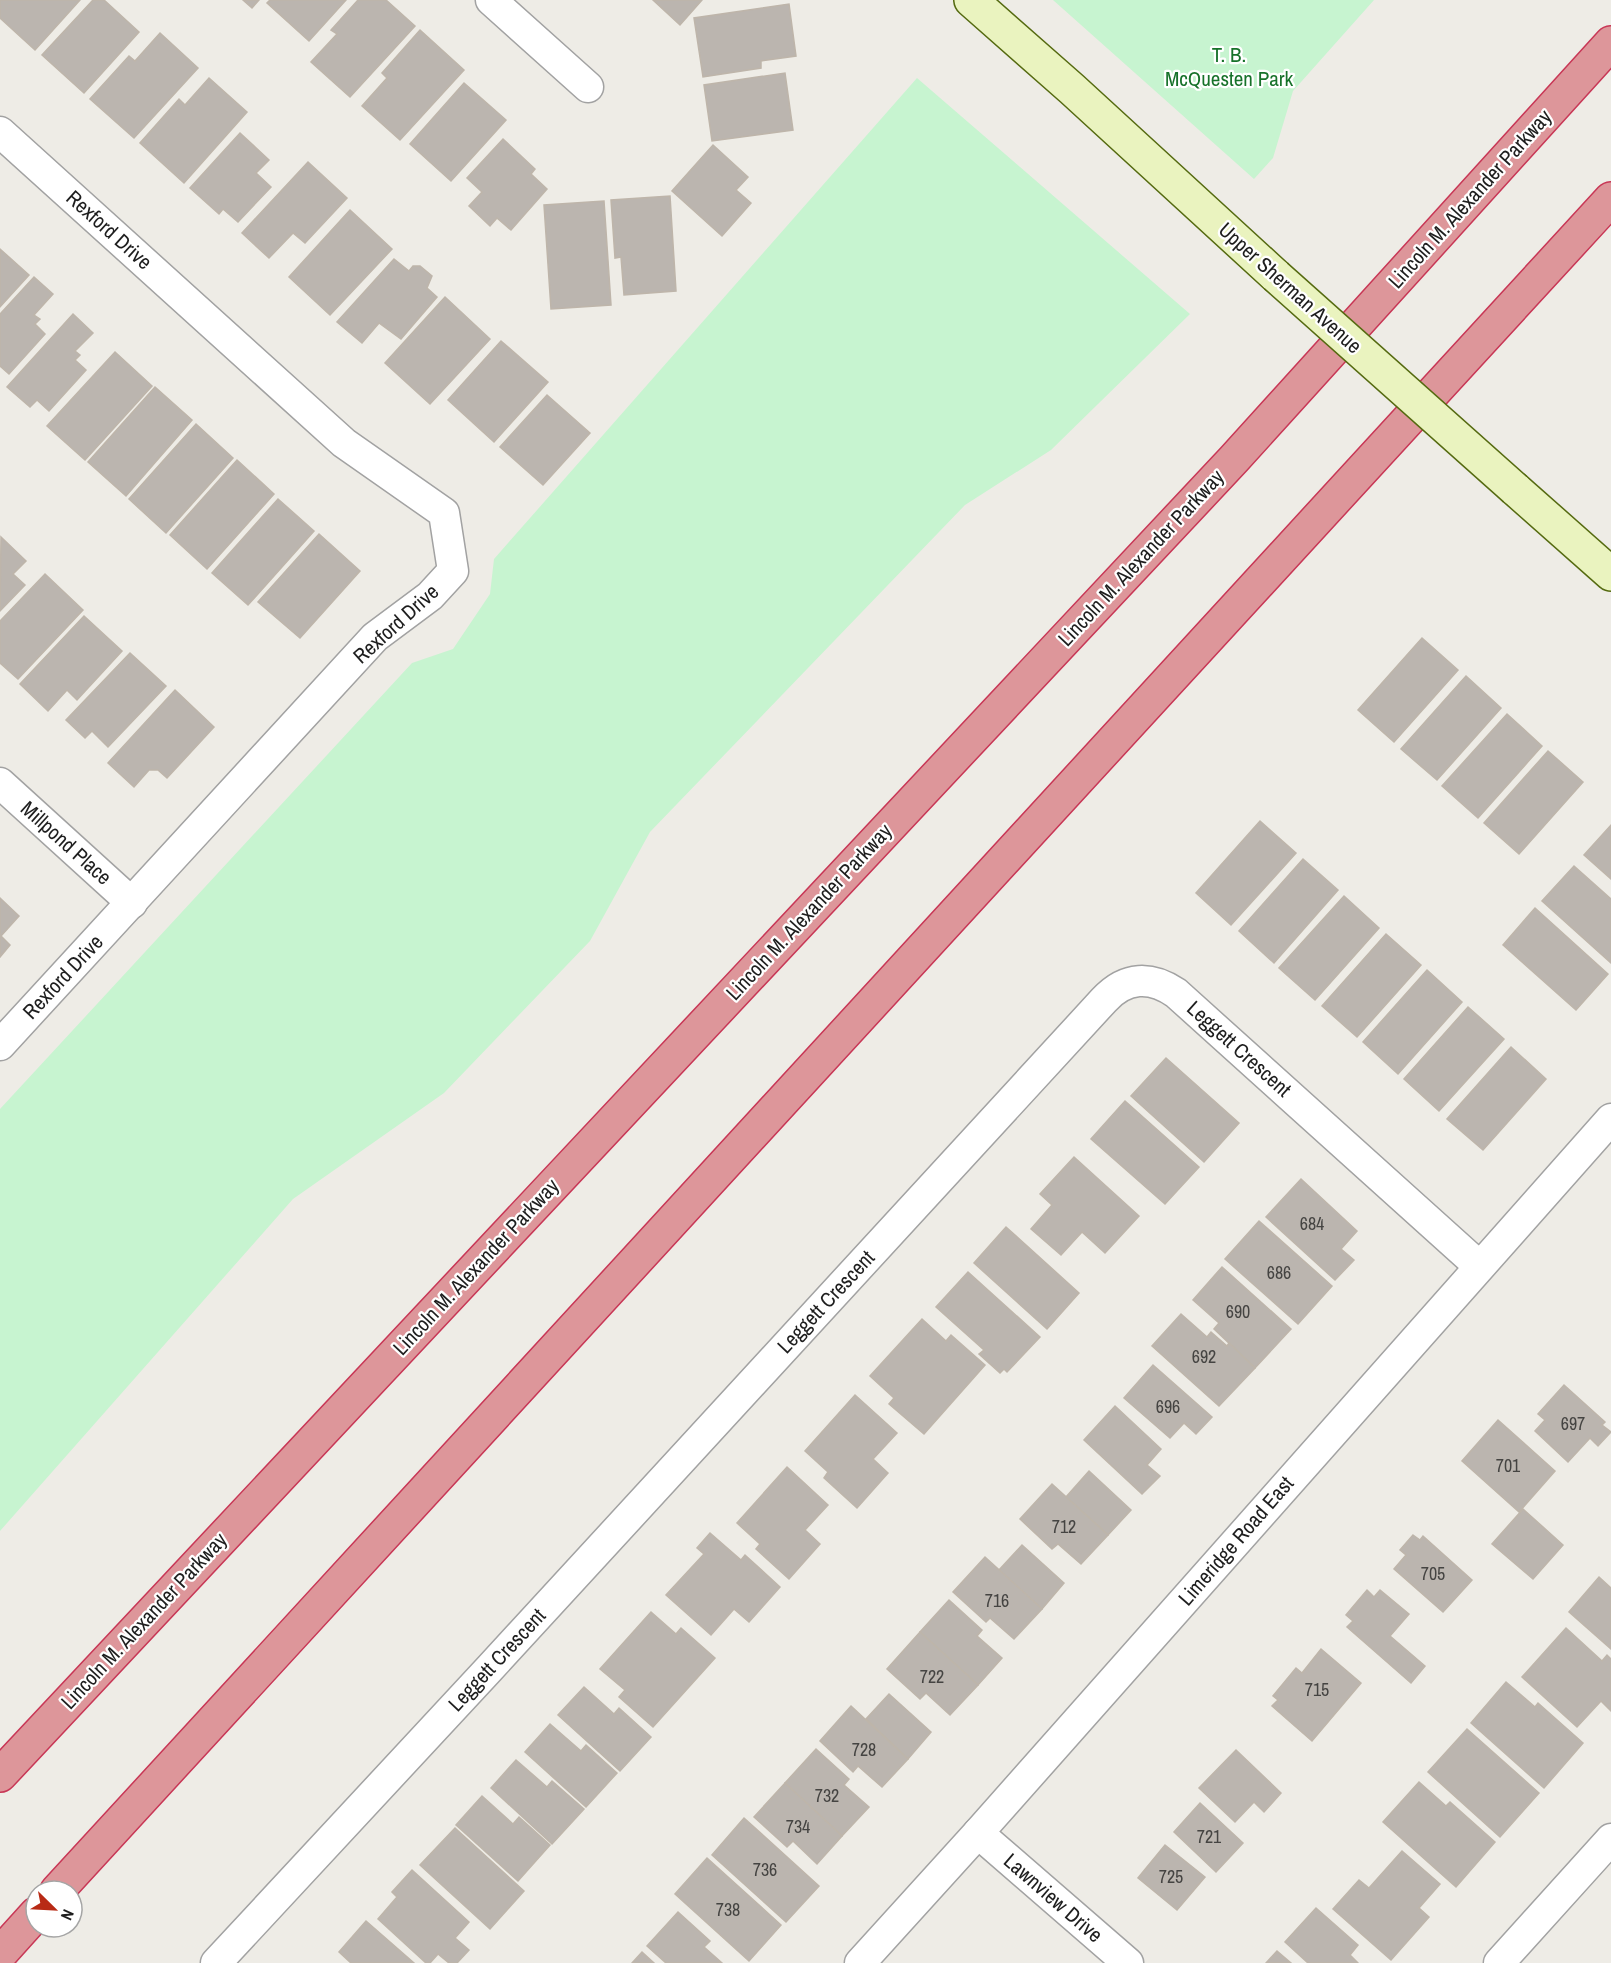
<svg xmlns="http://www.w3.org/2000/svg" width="1611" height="1963" font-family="'Archivo Narrow',sans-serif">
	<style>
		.park { fill: #c7f4d0 }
		.building { fill: #bbb5af; stroke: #beb5aa; stroke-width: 1.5 }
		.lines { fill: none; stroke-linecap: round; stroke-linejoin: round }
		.minor-casing { stroke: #a2a2a2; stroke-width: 33 }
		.secondary-casing { stroke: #556a10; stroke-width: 36 }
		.motorway-casing { stroke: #c83756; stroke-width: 36 }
		.minor { stroke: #fff; stroke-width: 30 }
		.secondary { stroke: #eaf3bf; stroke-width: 33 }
		.motorway { stroke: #dd969a; stroke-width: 33 }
		.secondary-bridge-casing { stroke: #556a10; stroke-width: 36; stroke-linecap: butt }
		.secondary-bridge { stroke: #eaf3bf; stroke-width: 33 }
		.labels { text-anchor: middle; stroke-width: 4.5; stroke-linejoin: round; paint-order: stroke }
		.number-label { font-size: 18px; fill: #454442 }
		.park-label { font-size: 21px; fill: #17722a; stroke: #fff }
		.street-label { font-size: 21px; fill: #1e1e1e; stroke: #fff }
	</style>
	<rect width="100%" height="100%" fill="#eeece6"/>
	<g class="park">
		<polygon points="1053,0 1374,0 1293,91 1273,158 1254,179"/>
		<polygon points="917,78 1190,314 1051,450 965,505 650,832 590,941 444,1093 293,1199 0,1531 0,1109 412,663 453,649 490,594 494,559"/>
	</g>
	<g class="building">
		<polygon points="0,0 80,0 35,50 0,18"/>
		<polygon points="93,0 104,0 139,32 84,93 42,55"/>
		<polygon points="243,0 259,0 252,8"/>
		<polygon points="270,0 346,0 309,41 267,3"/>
		<polygon points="358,0 386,0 415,26 350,97 311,62 337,34 331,30"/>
		<polygon points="653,0 702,0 680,25"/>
		<polygon points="789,4 796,56 761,61 761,68 703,77 694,18"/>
		<polygon points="420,30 464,70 400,140 362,106 387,78 382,73"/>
		<polygon points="160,33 198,68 134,138 90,99 129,56 135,61"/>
		<polygon points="785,73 793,130 712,141 704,85"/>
		<polygon points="209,78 247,112 184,183 140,143 179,99 185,105"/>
		<polygon points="464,83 506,120 451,181 410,144"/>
		<polygon points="240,133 269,160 256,173 271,187 238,222 223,209 219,214 190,188"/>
		<polygon points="503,139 535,169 531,174 547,189 511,230 497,218 490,226 469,206 482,192 467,178"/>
		<polygon points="713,145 748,177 736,190 751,203 722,236 672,191"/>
		<polygon points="308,162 347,198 305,243 293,233 269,258 242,233"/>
		<polygon points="670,196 676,291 624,295 621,257 615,258 611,200"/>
		<polygon points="604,201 611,305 551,309 544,205"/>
		<polygon points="350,210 392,249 330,315 289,277"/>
		<polygon points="0,249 29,275 0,307"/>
		<polygon points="394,259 409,271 413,266 420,266 432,276 427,288 437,297 401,339 379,323 362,343 337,322"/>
		<polygon points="34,277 53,294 34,315 40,319 35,324 45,334 9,374 0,366 0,314"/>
		<polygon points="445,297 490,339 430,404 385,363"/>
		<polygon points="73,314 93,333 75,351 80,355 75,360 86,370 49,411 37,400 30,407 7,387"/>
		<polygon points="501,341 548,382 494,442 448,400"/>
		<polygon points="115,352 152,386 85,460 47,426"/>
		<polygon points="155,387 192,420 126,496 88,462"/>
		<polygon points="547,395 590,433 543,485 500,447"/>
		<polygon points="196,424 233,458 166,533 129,499"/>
		<polygon points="237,460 274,494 207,569 170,535"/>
		<polygon points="278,499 314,531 248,605 212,573"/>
		<polygon points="319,534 360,571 300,638 258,602"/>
		<polygon points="1,537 26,561 13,574 25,585 0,611"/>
		<polygon points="45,574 83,610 18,679 0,663 0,621"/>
		<polygon points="84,616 122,651 77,700 67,690 48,711 20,684"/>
		<polygon points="1422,638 1458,670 1394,742 1358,710"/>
		<polygon points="130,653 166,686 108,747 92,731 85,738 66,720"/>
		<polygon points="1466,676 1501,708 1437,780 1401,749"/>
		<polygon points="175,690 214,727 167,778 158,770 149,770 134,787 108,763"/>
		<polygon points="1507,714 1542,746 1478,818 1442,786"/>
		<polygon points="1548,751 1583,782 1519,854 1484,823"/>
		<polygon points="1260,821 1296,853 1231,925 1196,893"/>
		<polygon points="1611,825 1611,879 1584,855"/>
		<polygon points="1303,859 1338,890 1274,963 1239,931"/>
		<polygon points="1574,866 1611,899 1611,963 1542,901"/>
		<polygon points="1344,896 1379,928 1315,1000 1279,968"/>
		<polygon points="0,898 19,916 1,936 10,945 0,957"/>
		<polygon points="1535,908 1608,974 1576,1010 1503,945"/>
		<polygon points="1386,934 1421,965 1357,1037 1322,1006"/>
		<polygon points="1427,970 1462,1002 1398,1074 1363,1042"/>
		<polygon points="1468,1007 1504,1039 1439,1111 1404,1079"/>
		<polygon points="1511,1047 1546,1079 1483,1150 1447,1119"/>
		<polygon points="1166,1058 1239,1123 1204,1162 1131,1096"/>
		<polygon points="1125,1101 1199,1167 1165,1204 1091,1139"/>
		<polygon points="1074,1157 1139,1216 1105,1253 1082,1232 1061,1255 1031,1229 1052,1205 1040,1194"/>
		<polygon points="1301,1179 1357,1231 1341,1249 1354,1260 1335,1280 1266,1217"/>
		<polygon points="1259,1221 1332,1286 1298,1324 1225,1259"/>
		<polygon points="1006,1227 1079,1293 1047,1329 974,1263"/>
		<polygon points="1222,1267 1291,1329 1255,1368 1214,1329 1219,1323 1193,1300"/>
		<polygon points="968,1272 1040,1337 1007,1372 1004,1369 1000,1373 979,1354 984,1350 936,1307"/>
		<polygon points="1181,1314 1207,1337 1211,1332 1227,1346 1229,1343 1255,1368 1219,1406 1152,1346"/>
		<polygon points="922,1319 946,1341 951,1335 985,1365 924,1434 889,1404 894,1398 870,1376"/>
		<polygon points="1153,1365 1212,1417 1196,1434 1184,1423 1170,1438 1124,1398"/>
		<polygon points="1564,1385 1605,1422 1602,1425 1611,1432 1598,1446 1590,1438 1568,1462 1535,1431 1545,1420 1538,1414"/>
		<polygon points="855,1395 897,1433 873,1459 888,1473 857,1508 824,1478 828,1472 805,1451"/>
		<polygon points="1115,1406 1161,1449 1147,1465 1160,1476 1142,1494 1084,1440"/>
		<polygon points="1498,1420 1555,1471 1519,1512 1462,1461"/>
		<polygon points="787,1467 828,1505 805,1530 820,1544 789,1579 756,1549 760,1544 737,1523"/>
		<polygon points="1089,1471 1131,1510 1108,1535 1066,1497"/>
		<polygon points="1052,1484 1108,1535 1081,1564 1058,1544 1052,1549 1020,1519"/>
		<polygon points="1523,1509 1563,1545 1533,1579 1492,1544"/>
		<polygon points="710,1533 741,1560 745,1555 780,1587 749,1622 734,1609 711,1635 666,1595 704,1554 697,1548"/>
		<polygon points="1413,1535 1420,1540 1423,1536 1472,1580 1443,1612 1394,1569 1406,1555 1400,1550"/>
		<polygon points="1022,1545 1064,1583 1042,1609 999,1570"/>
		<polygon points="985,1557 1042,1609 1014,1639 990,1618 986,1622 953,1592"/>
		<polygon points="1599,1577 1611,1588 1611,1649 1569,1612"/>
		<polygon points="1367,1590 1374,1597 1380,1590 1409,1614 1390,1636 1425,1666 1411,1683 1347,1627 1353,1621 1346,1615"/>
		<polygon points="949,1600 982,1630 977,1636 1002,1658 978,1685 920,1632"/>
		<polygon points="651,1612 676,1634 681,1628 715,1658 653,1727 619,1697 625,1690 600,1669"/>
		<polygon points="1566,1628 1602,1661 1607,1655 1611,1659 1611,1711 1601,1701 1577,1727 1522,1677"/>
		<polygon points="920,1632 978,1685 950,1715 926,1693 920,1699 887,1669"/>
		<polygon points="1321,1649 1361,1683 1312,1741 1272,1706 1278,1700 1273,1696 1296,1668 1302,1673"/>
		<polygon points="1506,1682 1535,1707 1538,1703 1583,1743 1544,1788 1471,1723"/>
		<polygon points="584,1687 614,1714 619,1708 651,1737 620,1771 558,1715"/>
		<polygon points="889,1694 931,1732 908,1759 866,1719"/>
		<polygon points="851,1706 908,1759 882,1787 858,1766 853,1772 820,1741"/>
		<polygon points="550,1724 581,1751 586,1745 617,1773 586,1807 525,1752"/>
		<polygon points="1467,1729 1539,1793 1500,1837 1428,1772"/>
		<polygon points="816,1749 849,1779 844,1785 869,1807 842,1836 785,1783"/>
		<polygon points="1236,1750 1281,1793 1264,1812 1254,1802 1235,1822 1199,1788"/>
		<polygon points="516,1760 547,1787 552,1781 584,1809 552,1844 491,1788"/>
		<polygon points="1419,1782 1446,1806 1450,1802 1495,1842 1456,1887 1383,1822"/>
		<polygon points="785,1783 842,1836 817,1864 793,1841 787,1847 754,1817"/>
		<polygon points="482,1796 513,1824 519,1817 550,1845 518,1881 456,1825"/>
		<polygon points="1200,1803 1243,1843 1216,1872 1174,1832"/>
		<polygon points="744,1818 819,1886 786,1922 712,1855"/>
		<polygon points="455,1828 524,1891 490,1929 420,1865"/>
		<polygon points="1165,1845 1205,1877 1177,1910 1138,1878"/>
		<polygon points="1402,1851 1440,1884 1419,1908 1429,1917 1391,1960 1333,1909 1359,1880 1369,1888"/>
		<polygon points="707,1858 781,1925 749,1961 675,1894"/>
		<polygon points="412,1870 469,1922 455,1938 469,1950 457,1963 449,1963 438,1954 430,1963 426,1963 378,1919 397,1897 392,1892"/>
		<polygon points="1316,1908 1358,1945 1350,1955 1358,1963 1308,1963 1285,1942"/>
		<polygon points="678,1912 710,1941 704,1947 722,1963 666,1963 647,1946"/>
		<polygon points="366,1921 414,1963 351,1963 339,1952"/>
		<polygon points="1277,1951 1291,1963 1266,1963"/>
		<polygon points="642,1952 654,1963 632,1963"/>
	</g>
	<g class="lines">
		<defs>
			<g id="minor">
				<polyline points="491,0 588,87"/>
				<polyline points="0,132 344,443 444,513 453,571 430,596 375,637 0,1045"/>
				<polyline points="0,783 132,903"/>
				<polyline points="978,1833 1128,1963"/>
				<path d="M216,1963L490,1668L1104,1000C1126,976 1151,976 1176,993L1479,1266"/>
				<polyline points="860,1963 978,1833 1611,1119"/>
				<polyline points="1499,1963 1611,1839"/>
			</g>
			<g id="secondary">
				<polyline points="971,0 1072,89 1276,276"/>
				<polyline points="1515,489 1611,574"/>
			</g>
			<g id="motorway">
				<polyline points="0,1775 1234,459 1611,43"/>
				<polyline points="57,1891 1611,199"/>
				<polyline points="0,1954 36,1914"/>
			</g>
		</defs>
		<use href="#minor" class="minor-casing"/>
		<use href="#secondary" class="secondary-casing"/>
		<use href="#motorway" class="motorway-casing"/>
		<use href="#minor" class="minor"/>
		<use href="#secondary" class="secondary"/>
		<use href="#motorway" class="motorway"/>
		<defs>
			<polyline id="secondary-bridge" points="1276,276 1515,489"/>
		</defs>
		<use href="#secondary-bridge" class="secondary-bridge-casing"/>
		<use href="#secondary-bridge" class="secondary-bridge"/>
	</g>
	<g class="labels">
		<g class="number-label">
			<text x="1312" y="1230">684</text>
			<text x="1279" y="1279">686</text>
			<text x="1238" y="1318">690</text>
			<text x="1204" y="1363">692</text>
			<text x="1168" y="1413">696</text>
			<text x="1573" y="1430">697</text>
			<text x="1508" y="1472">701</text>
			<text x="1064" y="1533">712</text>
			<text x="1433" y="1580">705</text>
			<text x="997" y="1607">716</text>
			<text x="932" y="1683">722</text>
			<text x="1317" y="1696">715</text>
			<text x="864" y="1756">728</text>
			<text x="827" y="1802">732</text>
			<text x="798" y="1833">734</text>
			<text x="1209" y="1843">721</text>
			<text x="765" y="1876">736</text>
			<text x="1171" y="1883">725</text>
			<text x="728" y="1916">738</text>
		</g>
		<g class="park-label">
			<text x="1229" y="62">T. B.<tspan x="1229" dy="24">McQuesten Park</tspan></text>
		</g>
		<g class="street-label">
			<text transform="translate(1470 199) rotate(-48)" y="7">Lincoln M. Alexander Parkway</text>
			<text transform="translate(109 230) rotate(42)" y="7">Rexford Drive</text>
			<text transform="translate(1290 288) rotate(42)" y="7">Upper Sherman Avenue</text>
			<text transform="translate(1141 558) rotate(-47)" y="7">Lincoln M. Alexander Parkway</text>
			<text transform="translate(396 624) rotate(-42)" y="7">Rexford Drive</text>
			<text transform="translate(66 843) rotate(42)" y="7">Millpond Place</text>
			<text transform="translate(809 912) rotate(-47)" y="7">Lincoln M. Alexander Parkway</text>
			<text transform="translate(63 977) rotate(-47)" y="7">Rexford Drive</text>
			<text transform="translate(1239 1049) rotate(42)" y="7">Leggett Crescent</text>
			<text transform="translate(476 1267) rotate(-47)" y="7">Lincoln M. Alexander Parkway</text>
			<text transform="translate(826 1302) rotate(-47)" y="7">Leggett Crescent</text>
			<text transform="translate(1236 1541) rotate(-49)" y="7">Limeridge Road East</text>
			<text transform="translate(144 1621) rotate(-47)" y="7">Lincoln M. Alexander Parkway</text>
			<text transform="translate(497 1660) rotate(-47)" y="7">Leggett Crescent</text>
			<text transform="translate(1053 1898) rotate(41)" y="7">Lawnview Drive</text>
		</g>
	</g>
	<g transform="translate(54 1909) rotate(114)"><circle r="28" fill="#ffffff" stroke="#a5a5a5" stroke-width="1.5"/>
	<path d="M0-4.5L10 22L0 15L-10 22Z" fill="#b82a15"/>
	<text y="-9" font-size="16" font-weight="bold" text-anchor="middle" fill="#1e1e1e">N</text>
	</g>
</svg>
